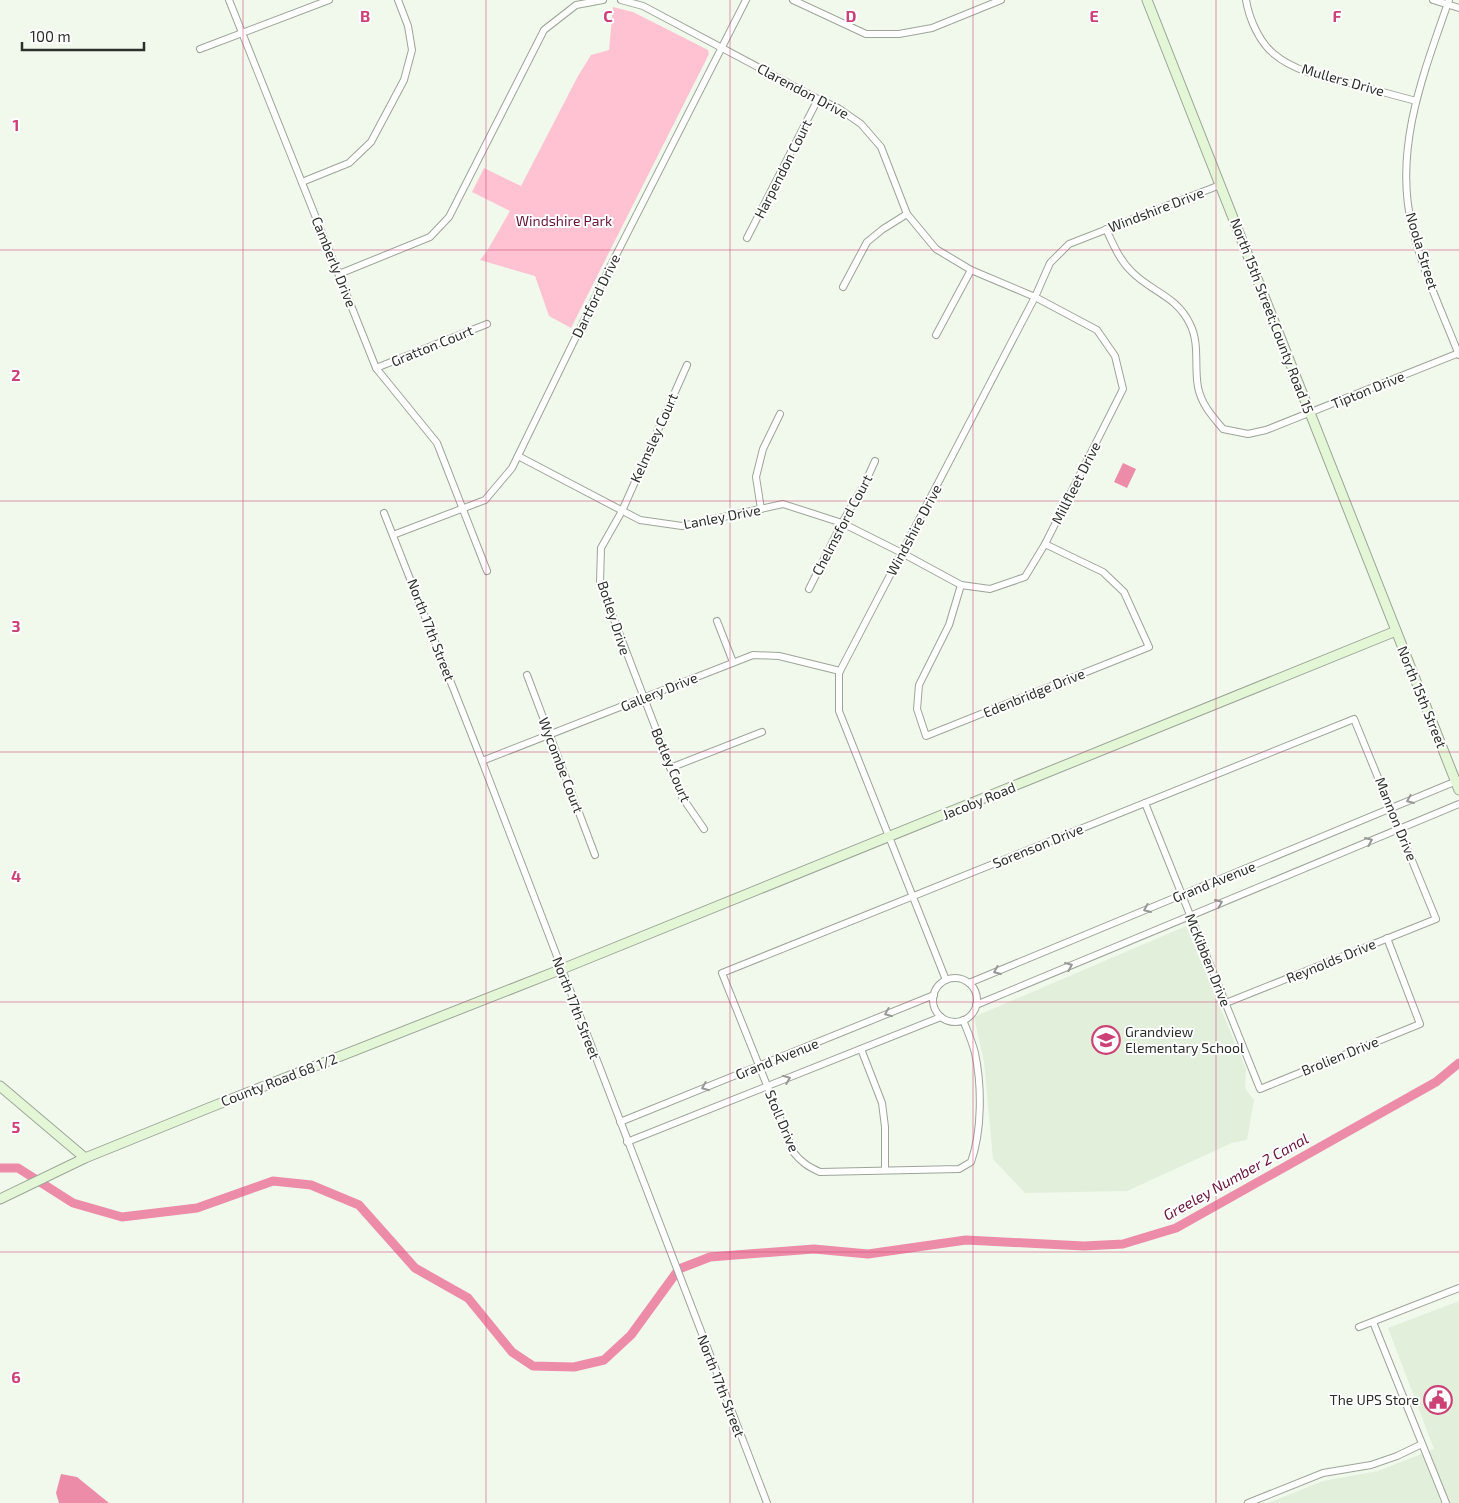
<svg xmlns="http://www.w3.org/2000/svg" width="1459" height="1503" font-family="'Exo 2',sans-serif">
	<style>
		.built { fill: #e2efdb }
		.green { fill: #fec2d2 }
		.water { fill: #ed8ca9 }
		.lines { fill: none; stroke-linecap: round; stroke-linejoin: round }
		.canal { stroke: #ed8ca9; stroke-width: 9 }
		.street-casing { stroke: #9da599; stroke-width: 8 }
		.secondary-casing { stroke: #9da599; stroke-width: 11 }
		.street { stroke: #fff; stroke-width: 6 }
		.secondary { stroke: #e3f7d6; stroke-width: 9 }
		.oneway { stroke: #969895 }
		.grid { fill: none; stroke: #cd4276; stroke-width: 1; stroke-opacity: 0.55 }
		.labels { text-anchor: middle; stroke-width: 4; stroke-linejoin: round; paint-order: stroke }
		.street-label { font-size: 14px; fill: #2c302b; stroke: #fff }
		.park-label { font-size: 14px; fill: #6a1437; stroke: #fff }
		.poi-label { font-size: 14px; fill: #2c302b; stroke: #fff; text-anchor: start }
		.water-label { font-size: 15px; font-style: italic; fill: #6b1538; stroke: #fff }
		.grid-label { font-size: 16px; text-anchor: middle; font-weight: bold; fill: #cd4276; stroke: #fff; stroke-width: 4; stroke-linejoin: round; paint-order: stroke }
	</style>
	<rect width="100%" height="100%" fill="#f1f9ec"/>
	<g class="built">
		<polygon points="1186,926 1246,1069 1245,1088 1254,1100 1247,1140 1232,1143 1127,1191 1025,1193 993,1159 984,1062 974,1017"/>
		<polygon points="1459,1301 1459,1503 1268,1503 1323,1481 1378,1471 1434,1449 1388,1328"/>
	</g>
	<polygon class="green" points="613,7 633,12 708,50 709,54 571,328 549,316 535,276 480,260 487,251 510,211 472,192 484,168 521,186 578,76 591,55 609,50"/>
	<g class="water">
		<polygon points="1123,463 1136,469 1127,488 1114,482"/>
		<polygon points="61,1474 77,1477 109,1503 59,1503 56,1493"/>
	</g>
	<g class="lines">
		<polyline class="canal" points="0,1168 18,1168 73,1203 122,1217 197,1208 273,1181 311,1185 359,1205 415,1268 468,1298 512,1352 533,1366 574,1367 604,1360 631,1335 679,1269 710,1257 814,1249 868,1254 966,1240 1084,1246 1123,1244 1176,1228 1436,1082 1459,1063"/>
		<defs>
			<g id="street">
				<polyline points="229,0 376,368 437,443 487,571"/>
				<polyline points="793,0 866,34 899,34 932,28 1001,0"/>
				<path d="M1246,0C1249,18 1259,42 1274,54C1294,71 1323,77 1349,83C1371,89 1393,95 1416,101"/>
				<polyline points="1433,0 1459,8"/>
				<path d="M1449,0C1424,72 1393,149 1412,226C1422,270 1442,312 1459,355"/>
				<polyline points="200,49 329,0"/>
				<polyline points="302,182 349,163 371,142 404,80 412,50 408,26 398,0"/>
				<path d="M1106,229C1113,244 1119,259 1131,271C1151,292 1176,295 1190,324C1200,344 1194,366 1198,387C1201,404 1213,417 1223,429L1248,434L1266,430L1459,353"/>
				<polyline points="747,238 818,99"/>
				<polyline points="339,274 430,237 449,217 544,30 576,5 603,0"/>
				<polyline points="843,287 867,242 883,229 907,214"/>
				<polyline points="936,335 971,270"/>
				<polyline points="687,365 622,511 601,548 600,583 682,797 704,829"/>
				<polyline points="376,368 487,324"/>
				<polyline points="518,456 640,520 682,526 783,504 842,523 902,553 961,585 990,589 1025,577 1045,544 1123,389 1115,356 1097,330 1035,297 971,270 936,249 907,214 881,147 861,124 838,108 818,99 643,6 621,0"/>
				<polyline points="761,509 756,477 763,449 780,414"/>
				<polyline points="384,513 482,761 767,1503"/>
				<polyline points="393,535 485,500 512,468 611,265 746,0"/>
				<polyline points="961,585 949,625 919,685 917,709 926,736 1149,647 1124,592 1103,572 1045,544"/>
				<polyline points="809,589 842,523 865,483 875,461"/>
				<polyline points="717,621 733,662"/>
				<polyline points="527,675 595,855"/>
				<polyline points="482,761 753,655 779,656 840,671"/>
				<polyline points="670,768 762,732"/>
				<polyline points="1145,803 1260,1089 1420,1024 1387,938"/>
				<circle cx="955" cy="1000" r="22"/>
				<polyline points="946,980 839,711 839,673 1035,297 1050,263 1069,244 1220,185"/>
				<polyline points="969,983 1459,780"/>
				<polyline points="976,1005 1459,804"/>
				<path d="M963,1020C967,1030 972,1041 975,1053C982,1086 982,1131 971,1162L959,1169L820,1172C809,1167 802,1163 794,1153L722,973L1354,719L1436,919L1226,1003"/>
				<polyline points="861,1049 882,1103 885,1127 885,1169"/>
				<polyline points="620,1122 934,995"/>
				<polyline points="627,1142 941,1017"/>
				<polyline points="1373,1322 1446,1503"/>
				<polyline points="1359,1327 1459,1288"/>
				<polyline points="1248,1503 1323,1473 1371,1465 1397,1456 1422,1444"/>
			</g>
			<g id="secondary">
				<polyline points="1147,0 1459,790"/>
				<polyline points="0,1086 85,1158"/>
				<polyline points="0,1199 85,1158 211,1107 562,969 1396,631"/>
			</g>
		</defs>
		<use href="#street" class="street-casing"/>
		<use href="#secondary" class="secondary-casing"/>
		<use href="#street" class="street"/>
		<use href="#secondary" class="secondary"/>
	</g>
	<defs><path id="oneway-chevron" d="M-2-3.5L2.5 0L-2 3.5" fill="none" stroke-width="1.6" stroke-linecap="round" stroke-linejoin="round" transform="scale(1.25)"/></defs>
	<g class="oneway">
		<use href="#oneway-chevron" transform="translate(1410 800) rotate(157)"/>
		<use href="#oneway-chevron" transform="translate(1369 841) rotate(-23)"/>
		<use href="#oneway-chevron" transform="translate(1219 903) rotate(-23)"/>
		<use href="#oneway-chevron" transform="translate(1147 909) rotate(157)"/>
		<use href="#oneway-chevron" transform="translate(1069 966) rotate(-23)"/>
		<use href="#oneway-chevron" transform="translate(997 971) rotate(157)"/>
		<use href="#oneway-chevron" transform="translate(888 1013) rotate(158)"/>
		<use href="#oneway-chevron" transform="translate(787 1079) rotate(-22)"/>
		<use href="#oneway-chevron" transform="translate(705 1087) rotate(158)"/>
	</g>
	<path class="grid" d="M243,0V1503M486,0V1503M730,0V1503M973,0V1503M1216,0V1503M0,250H1459M0,501H1459M0,752H1459M0,1002H1459M0,1252H1459"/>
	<defs>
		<symbol id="school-ring" viewBox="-11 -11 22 22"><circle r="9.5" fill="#fff" stroke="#cd4276" stroke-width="1.5"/><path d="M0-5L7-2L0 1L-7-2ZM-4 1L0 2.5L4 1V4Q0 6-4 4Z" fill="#cd4276"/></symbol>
		<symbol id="civic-ring" viewBox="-11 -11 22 22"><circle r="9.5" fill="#fff" stroke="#cd4276" stroke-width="1.5"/><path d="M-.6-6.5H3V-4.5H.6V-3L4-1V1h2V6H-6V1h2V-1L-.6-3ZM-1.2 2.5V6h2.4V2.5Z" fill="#cd4276"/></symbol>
	</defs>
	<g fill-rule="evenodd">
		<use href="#school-ring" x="1090" y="1024" width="32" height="32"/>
		<use href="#civic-ring" x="1422" y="1384" width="32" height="32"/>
	</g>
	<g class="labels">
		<g class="street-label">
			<text transform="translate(1343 80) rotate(16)" y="5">Mullers Drive</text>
			<text transform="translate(803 91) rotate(28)" y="5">Clarendon Drive</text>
			<text transform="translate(783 169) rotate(-63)" y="5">Harpendon Court</text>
			<text transform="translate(1156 210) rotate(-21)" y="5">Windshire Drive</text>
			<text transform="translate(1422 251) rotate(73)" y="5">Noola Street</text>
			<text transform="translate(334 262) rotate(68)" y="5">Camberly Drive</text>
			<text transform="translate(596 296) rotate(-64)" y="5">Dartford Drive</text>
			<text transform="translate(1272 316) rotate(69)" y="5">North 15th Street;County Road 15</text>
			<text transform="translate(432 346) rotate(-22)" y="5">Gratton Court</text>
			<text transform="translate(1368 390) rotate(-22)" y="5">Tipton Drive</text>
			<text transform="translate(654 438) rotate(-66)" y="5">Kelmsley Court</text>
			<text transform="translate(1076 483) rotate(-63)" y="5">Millfleet Drive</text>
			<text transform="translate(722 517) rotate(-11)" y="5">Lanley Drive</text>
			<text transform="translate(842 525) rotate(-62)" y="5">Chelmsford Court</text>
			<text transform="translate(914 530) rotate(-62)" y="5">Windshire Drive</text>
			<text transform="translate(614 618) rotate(72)" y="5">Botley Drive</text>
			<text transform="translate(431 630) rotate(69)" y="5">North 17th Street</text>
			<text transform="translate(659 692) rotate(-22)" y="5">Gallery Drive</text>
			<text transform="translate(1034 693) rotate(-22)" y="5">Edenbridge Drive</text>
			<text transform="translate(1422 697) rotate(68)" y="5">North 15th Street</text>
			<text transform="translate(561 765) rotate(69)" y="5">Wycombe Court</text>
			<text transform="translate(671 765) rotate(67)" y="5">Botley Court</text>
			<text transform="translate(979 801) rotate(-22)" y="5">Jacoby Road</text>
			<text transform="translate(1396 819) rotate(68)" y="5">Mannon Drive</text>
			<text transform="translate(1038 846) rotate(-22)" y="5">Sorenson Drive</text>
			<text transform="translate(1214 882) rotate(-22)" y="5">Grand Avenue</text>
			<text transform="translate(1208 960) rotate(68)" y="5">McKibben Drive</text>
			<text transform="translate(1331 961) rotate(-22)" y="5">Reynolds Drive</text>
			<text transform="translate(576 1008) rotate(69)" y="5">North 17th Street</text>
			<text transform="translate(1340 1056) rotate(-22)" y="5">Brolien Drive</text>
			<text transform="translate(777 1059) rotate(-22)" y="5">Grand Avenue</text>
			<text transform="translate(279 1080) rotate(-21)" y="5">County Road 68 1/2</text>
			<text transform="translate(782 1121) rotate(67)" y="5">Stoll Drive</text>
			<text transform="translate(721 1386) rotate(69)" y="5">North 17th Street</text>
		</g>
		<g class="park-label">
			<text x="564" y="226">Windshire Park</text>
		</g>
		<g class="poi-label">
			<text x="1125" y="1037">Grandview<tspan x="1125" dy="16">Elementary School</tspan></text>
			<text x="1419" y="1405" text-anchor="end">The UPS Store</text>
		</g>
		<g class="water-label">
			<text transform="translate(1236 1177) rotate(-29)" y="5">Greeley Number 2 Canal</text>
		</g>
	</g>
	<g class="grid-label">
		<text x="365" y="22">B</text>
		<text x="608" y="22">C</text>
		<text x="851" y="22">D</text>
		<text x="1094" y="22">E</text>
		<text x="1337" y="22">F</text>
		<text x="16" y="131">1</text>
		<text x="16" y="381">2</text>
		<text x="16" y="632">3</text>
		<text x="16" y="882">4</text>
		<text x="16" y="1133">5</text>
		<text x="16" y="1383">6</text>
	</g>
	<path d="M22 42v8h122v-8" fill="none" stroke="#2c302b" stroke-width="2.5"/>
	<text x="30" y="42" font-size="15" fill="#2c302b" stroke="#ffffff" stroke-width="4" paint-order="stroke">100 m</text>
</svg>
